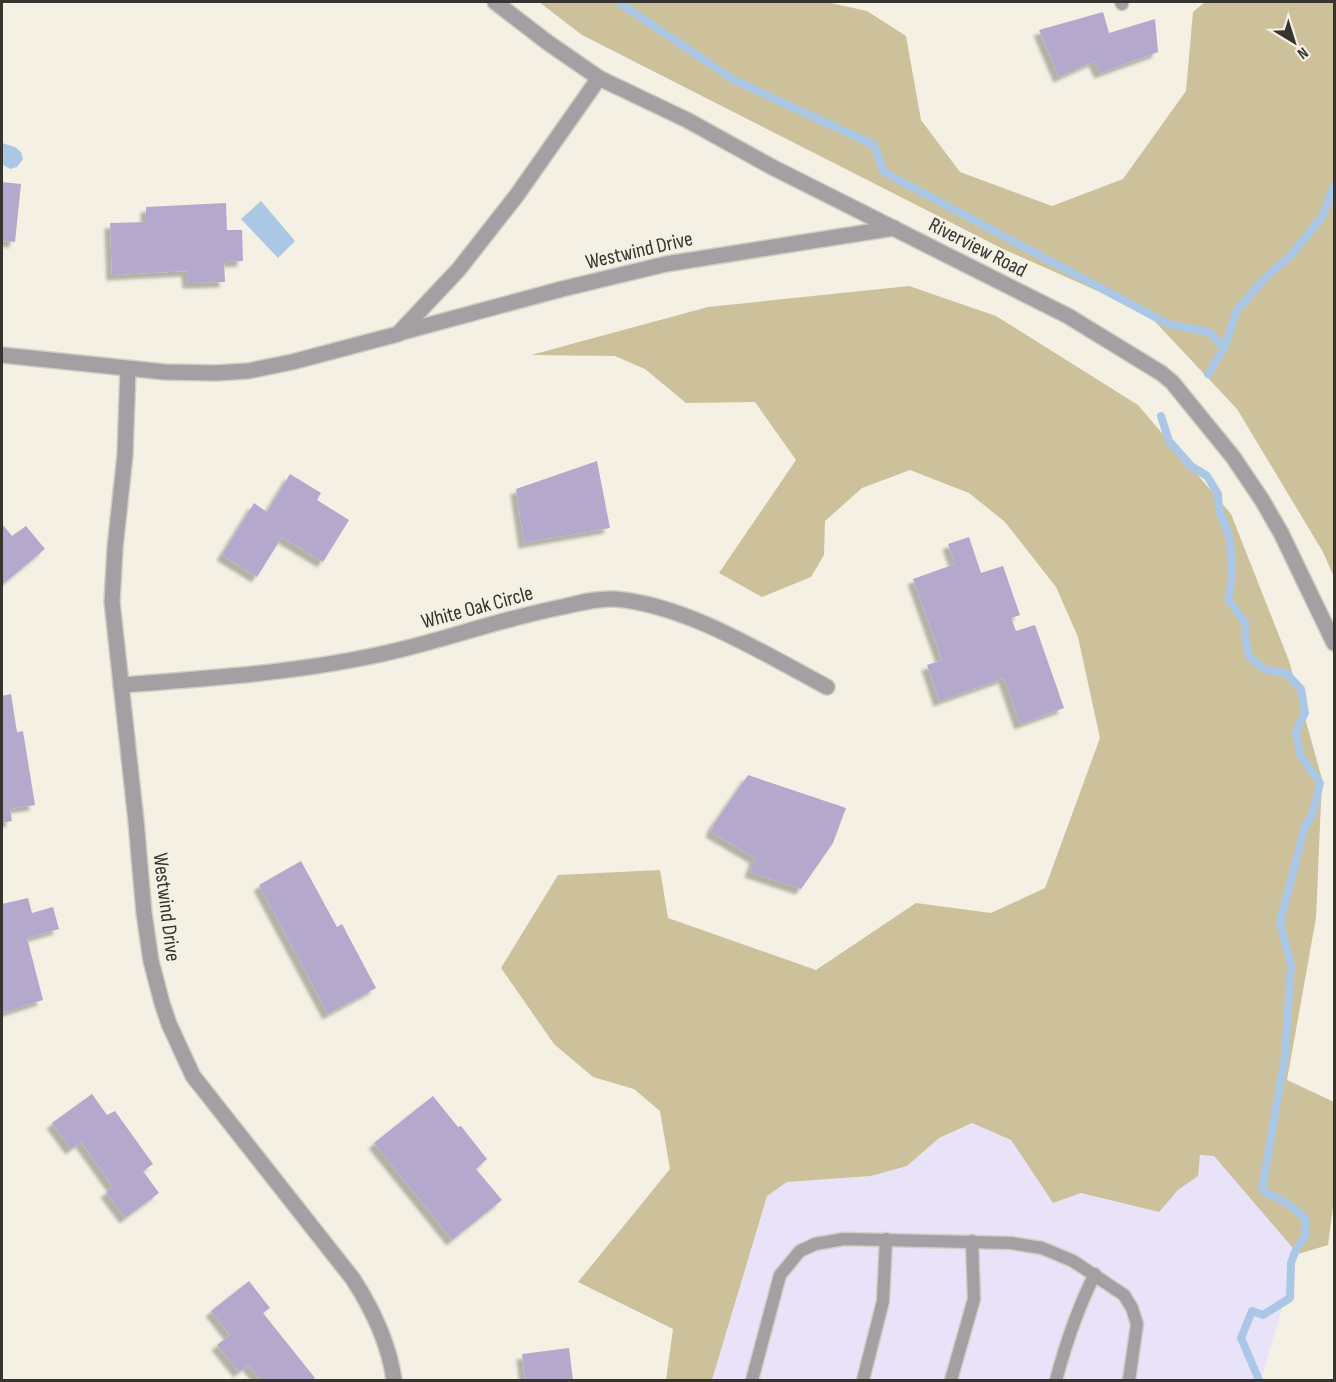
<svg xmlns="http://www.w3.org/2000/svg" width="1336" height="1382" font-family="'Sofia Sans Condensed',sans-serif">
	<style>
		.commercial { fill: #e8e3f8 }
		.green { fill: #ccc19b }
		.water { fill: #aac8e6 }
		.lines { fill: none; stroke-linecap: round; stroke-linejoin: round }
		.stream { stroke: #aac8e6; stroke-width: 8 }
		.building { fill: #b5a8cd; filter: url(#shadow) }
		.service-casing { stroke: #d2cec3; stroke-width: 15 }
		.minor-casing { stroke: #d2cec3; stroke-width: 18 }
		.service { stroke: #a49fa3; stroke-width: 12 }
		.minor { stroke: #a49fa3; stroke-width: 15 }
		.labels { text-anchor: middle; stroke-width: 5; stroke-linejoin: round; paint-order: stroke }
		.street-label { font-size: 21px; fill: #35342f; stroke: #f4f0e3 }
	</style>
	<defs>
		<filter id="shadow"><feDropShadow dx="-5.5" dy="5.5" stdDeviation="1.5" flood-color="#0004"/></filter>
	</defs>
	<rect width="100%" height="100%" fill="#f4f0e3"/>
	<polygon class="commercial" points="972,1123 1011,1140 1053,1203 1081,1193 1158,1212 1178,1190 1198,1176 1200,1155 1215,1156 1298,1254 1261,1380 712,1380 767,1196 787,1182 871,1176 907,1166 939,1138"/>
	<g class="green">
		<polygon points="539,2 826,2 867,11 906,36 921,120 960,172 1052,206 1123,179 1186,91 1193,12 1205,2 1334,2 1334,577 1323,552 1237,409 1147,313 1003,249 582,35"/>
		<polygon points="909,286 996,316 1138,405 1231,514 1289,661 1322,779 1316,918 1287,1080 1334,1102 1334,1199 1328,1245 1298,1254 1214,1156 1200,1155 1198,1176 1178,1190 1159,1212 1081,1193 1053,1203 1011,1140 972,1123 939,1138 907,1166 871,1176 787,1182 767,1196 712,1380 666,1380 673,1329 578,1282 670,1169 660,1111 634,1089 593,1077 554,1044 501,968 558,875 660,870 668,918 816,970 916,903 991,913 1045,888 1100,738 1078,637 1056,587 1005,522 969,493 910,470 862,488 825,521 824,555 811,577 762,597 719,573 796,460 755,402 686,403 645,369 615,356 531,355 708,307"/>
	</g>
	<g class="water">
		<polygon points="2,143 15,147 21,152 23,159 17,167 10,169 2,164"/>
		<polygon points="261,201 295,241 278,258 241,219"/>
	</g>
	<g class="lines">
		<g class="stream">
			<polyline points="618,2 734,80 874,145 884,172 1168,324 1209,332 1224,348"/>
			<polyline points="1208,374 1224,348 1237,310 1266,277 1291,255 1322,217 1334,186"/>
			<path d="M1161,416L1169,441L1191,466L1207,476L1218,494L1219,510L1230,538L1232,580L1228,599L1246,624L1245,638L1249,656L1265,670L1286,673L1301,689L1305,713L1296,731L1300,755L1320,783L1312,815L1305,826L1280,922L1291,966L1285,1056L1262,1189C1267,1195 1272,1195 1279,1199C1290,1204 1298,1211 1306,1220L1305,1237L1296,1249L1291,1263L1290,1298L1263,1315L1252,1311L1241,1338L1259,1380"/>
		</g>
	</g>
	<g class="building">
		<polygon points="1103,12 1109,33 1155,19 1158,52 1100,73 1094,61 1059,77 1039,30"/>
		<polygon points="2,182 21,184 15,242 2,241"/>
		<polygon points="226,203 227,230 242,230 243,261 224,262 225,282 188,283 187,271 112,275 110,223 146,222 146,207"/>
		<polygon points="597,461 610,528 524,543 516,489"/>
		<polygon points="290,474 321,493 317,500 349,520 323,562 282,537 257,577 222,555 254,503 267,512"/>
		<polygon points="2,524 12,536 26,526 45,549 2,585"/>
		<polygon points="969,537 981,573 1003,566 1020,615 1011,618 1016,631 1035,625 1064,708 1020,724 1004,678 939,701 927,665 942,660 913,579 955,564 948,544"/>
		<polygon points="11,694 17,732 23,731 35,805 10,809 12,821 2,823 2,696"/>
		<polygon points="748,775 846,808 833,843 801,889 750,872 755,858 711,832 714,824"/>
		<polygon points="301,861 337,927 342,924 376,988 328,1014 259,885"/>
		<polygon points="28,898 32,913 53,907 59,929 27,938 43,1000 2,1013 2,904"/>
		<polygon points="92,1094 107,1115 115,1111 153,1164 143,1171 159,1193 125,1218 106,1192 113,1187 81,1142 71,1149 52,1123"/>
		<polygon points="433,1096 458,1127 461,1126 487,1159 476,1169 502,1200 452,1240 374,1143"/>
		<polygon points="249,1281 270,1308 263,1313 315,1378 312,1380 260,1380 248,1365 239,1372 217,1345 230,1335 211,1311"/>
		<polygon points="569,1348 573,1380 525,1380 522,1354"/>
	</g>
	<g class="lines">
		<defs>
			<g id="service">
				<polyline points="1121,2 1122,4"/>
				<polyline points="752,1380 780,1275 800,1251 815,1244 844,1239 1011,1243 1042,1248 1073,1261 1124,1295 1132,1308 1137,1324 1129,1380"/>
				<polyline points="863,1380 883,1301 886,1239"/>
				<polyline points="951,1380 974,1299 972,1241"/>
				<path d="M1056,1380C1066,1343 1077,1309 1095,1274"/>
			</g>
			<g id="minor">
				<polyline points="495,2 547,42 599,78 687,120 772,167 1068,316 1161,373 1172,382 1233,457 1262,500 1281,533 1334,643"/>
				<polyline points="399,333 562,289 666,264 894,228"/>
				<polyline points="2,355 165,372 215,373 248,371 292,362 398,334 459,269 517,195 599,78"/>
				<path d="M128,369L125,455L115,548L112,602L136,821L144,913L151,961L162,1003L169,1024L193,1076L353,1279C373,1310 389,1344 394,1380"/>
				<path d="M121,685C214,678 308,672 399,650C452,637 503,619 557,608C576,604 595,598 615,599C687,605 763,653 827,687"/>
			</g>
		</defs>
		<use href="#service" class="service-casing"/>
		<use href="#minor" class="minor-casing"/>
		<use href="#service" class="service"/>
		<use href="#minor" class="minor"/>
	</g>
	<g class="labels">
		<g class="street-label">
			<text transform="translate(978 247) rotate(27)" y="7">Riverview Road</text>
			<text transform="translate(639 250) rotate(-13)" y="7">Westwind Drive</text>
			<text transform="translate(477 607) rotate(-15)" y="7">White Oak Circle</text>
			<text transform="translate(167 907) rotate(83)" y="7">Westwind Drive</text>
		</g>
	</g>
	<rect width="1336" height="1382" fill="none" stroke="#35342f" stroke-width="6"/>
	<g transform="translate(1294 42) rotate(142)" stroke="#f4f0e3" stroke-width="4.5" paint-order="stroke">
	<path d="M0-4.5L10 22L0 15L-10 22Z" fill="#35342f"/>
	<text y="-9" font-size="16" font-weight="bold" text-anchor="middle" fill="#35342f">N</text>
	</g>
</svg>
